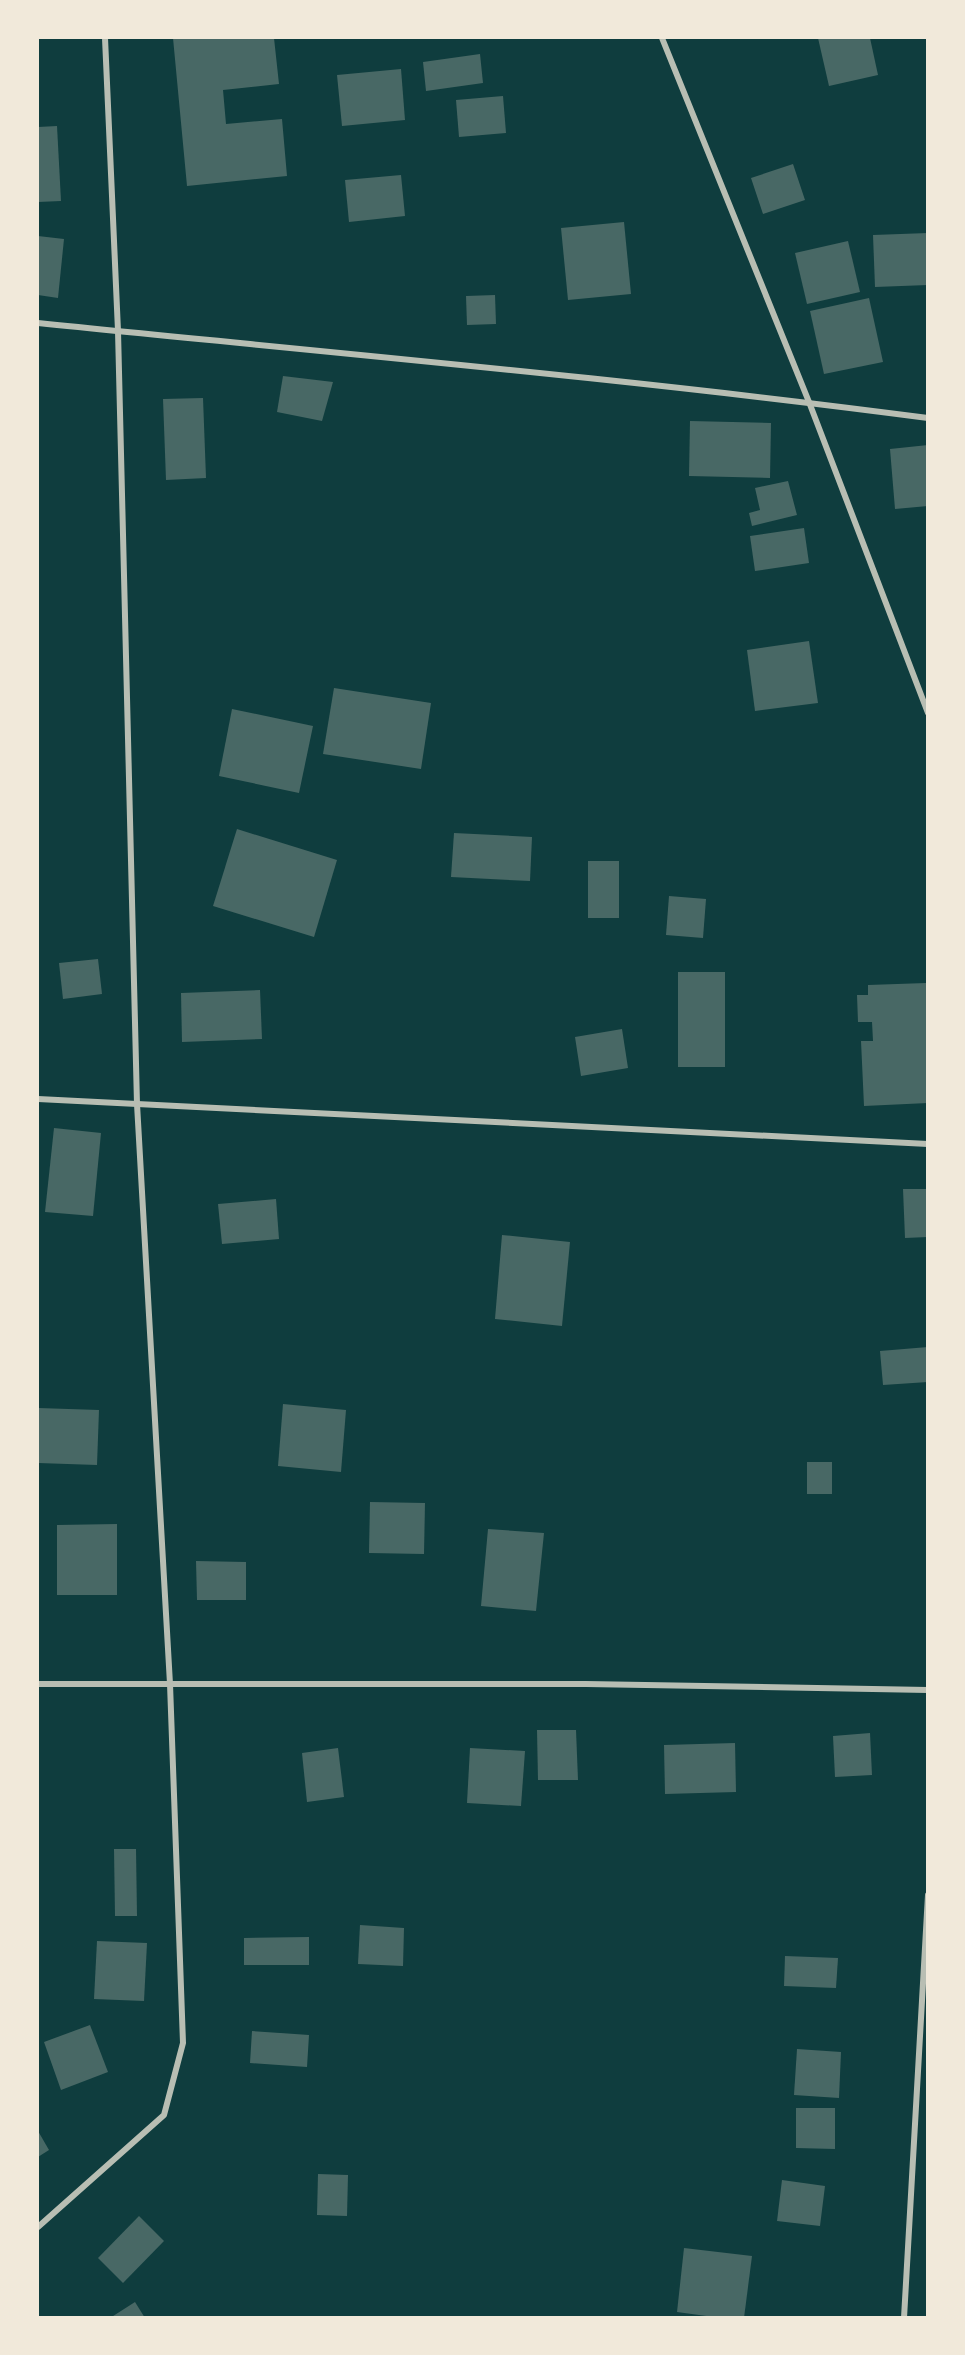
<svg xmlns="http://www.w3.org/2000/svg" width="965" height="2355" font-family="Inter,sans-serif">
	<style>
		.building { fill: #486865 }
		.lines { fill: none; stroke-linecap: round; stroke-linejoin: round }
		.minor { stroke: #b8beb3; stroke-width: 6 }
	</style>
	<rect width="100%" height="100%" fill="#0f3d3e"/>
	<g class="building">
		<polygon points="173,38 274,38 279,84 223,90 226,124 282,119 287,176 187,186"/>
		<polygon points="818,38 870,38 878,75 829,86"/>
		<polygon points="480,54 483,83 426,91 423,62"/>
		<polygon points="401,69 405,120 342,126 337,75"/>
		<polygon points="503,96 506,133 459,137 456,100"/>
		<polygon points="57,126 61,201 38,202 38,127"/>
		<polygon points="793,164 805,200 763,214 751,178"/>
		<polygon points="401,175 405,216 349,222 345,180"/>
		<polygon points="624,222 631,294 568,300 561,228"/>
		<polygon points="928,233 928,285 875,287 873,235"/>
		<polygon points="38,236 64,239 58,298 38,295"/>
		<polygon points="848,241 860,292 807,304 795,253"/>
		<polygon points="495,295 496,324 467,325 466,296"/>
		<polygon points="869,298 883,362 824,374 810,311"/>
		<polygon points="283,376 333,382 322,421 277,412"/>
		<polygon points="203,398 206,478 166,480 163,399"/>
		<polygon points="690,421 771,423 770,478 689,476"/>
		<polygon points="928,445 928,506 895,509 890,449"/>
		<polygon points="788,481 797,515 752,526 749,513 760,510 755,488"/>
		<polygon points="804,528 809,563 755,571 750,536"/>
		<polygon points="809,641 818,703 755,711 747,650"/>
		<polygon points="334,688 431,703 421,769 323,754"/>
		<polygon points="232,709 313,726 299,793 219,776"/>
		<polygon points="237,829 337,860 314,937 213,906"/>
		<polygon points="454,833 532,837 530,881 451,877"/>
		<rect x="588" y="861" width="31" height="57"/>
		<polygon points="669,896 706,899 703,938 666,935"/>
		<polygon points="98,959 102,994 63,999 59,963"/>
		<rect x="678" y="972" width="47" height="95"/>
		<polygon points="926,983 928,1103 864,1106 861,1041 873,1041 872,1022 858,1022 857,995 868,995 868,985"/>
		<polygon points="260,990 262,1039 182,1042 181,993"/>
		<polygon points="622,1029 628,1068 581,1076 575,1037"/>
		<polygon points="54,1128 101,1133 93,1216 45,1212"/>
		<polygon points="903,1189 928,1189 928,1237 905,1238"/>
		<polygon points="276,1199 279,1239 222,1244 218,1204"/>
		<polygon points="502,1235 570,1242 562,1326 495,1319"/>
		<polygon points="928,1347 928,1382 883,1385 880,1351"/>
		<polygon points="283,1404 346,1410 341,1472 278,1466"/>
		<polygon points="38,1408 99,1410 97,1465 38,1463"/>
		<rect x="807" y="1462" width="25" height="32"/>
		<polygon points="370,1502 425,1503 424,1554 369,1553"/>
		<polygon points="117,1524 117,1595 57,1595 57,1525"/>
		<polygon points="488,1529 544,1533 536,1611 481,1606"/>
		<polygon points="196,1561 246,1562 246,1600 197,1600"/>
		<polygon points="537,1730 576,1730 578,1780 538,1780"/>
		<polygon points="870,1733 872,1775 835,1777 833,1736"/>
		<polygon points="735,1743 736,1792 665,1794 664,1745"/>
		<polygon points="338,1748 344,1797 307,1802 302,1753"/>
		<polygon points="470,1748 525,1751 521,1806 467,1803"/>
		<polygon points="114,1849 136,1849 137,1916 115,1916"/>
		<polygon points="360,1925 404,1928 403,1966 358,1964"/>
		<polygon points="309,1937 309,1965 244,1965 244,1938"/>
		<polygon points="97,1941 147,1943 144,2001 94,1999"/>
		<polygon points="785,1956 838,1958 836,1988 784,1986"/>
		<polygon points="90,2025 108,2072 61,2090 44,2042"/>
		<polygon points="252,2031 309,2035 307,2067 250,2063"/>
		<polygon points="797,2049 841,2052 839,2098 794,2095"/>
		<polygon points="796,2108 835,2108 835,2149 796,2148"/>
		<polygon points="38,2131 49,2150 38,2157"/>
		<polygon points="318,2174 348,2175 347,2216 317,2215"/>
		<polygon points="782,2180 825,2186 820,2226 777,2221"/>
		<polygon points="139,2216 164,2241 123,2283 98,2258"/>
		<polygon points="684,2248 752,2256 744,2318 721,2318 677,2312"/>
		<polygon points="135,2302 145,2318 110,2318"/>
	</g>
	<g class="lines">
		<g class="minor">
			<polyline points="662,38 809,402 928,713"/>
			<path d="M38,323C334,353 632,379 928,418"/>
			<polyline points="38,1099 928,1144"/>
			<polyline points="38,1684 586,1684 928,1690"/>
			<polyline points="38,2227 164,2115 183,2043 170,1684 137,1104 118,331 105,38"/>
			<polyline points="904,2318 928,1895"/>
		</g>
	</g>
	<rect width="965" height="2355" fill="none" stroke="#f1e9da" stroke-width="78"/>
</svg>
